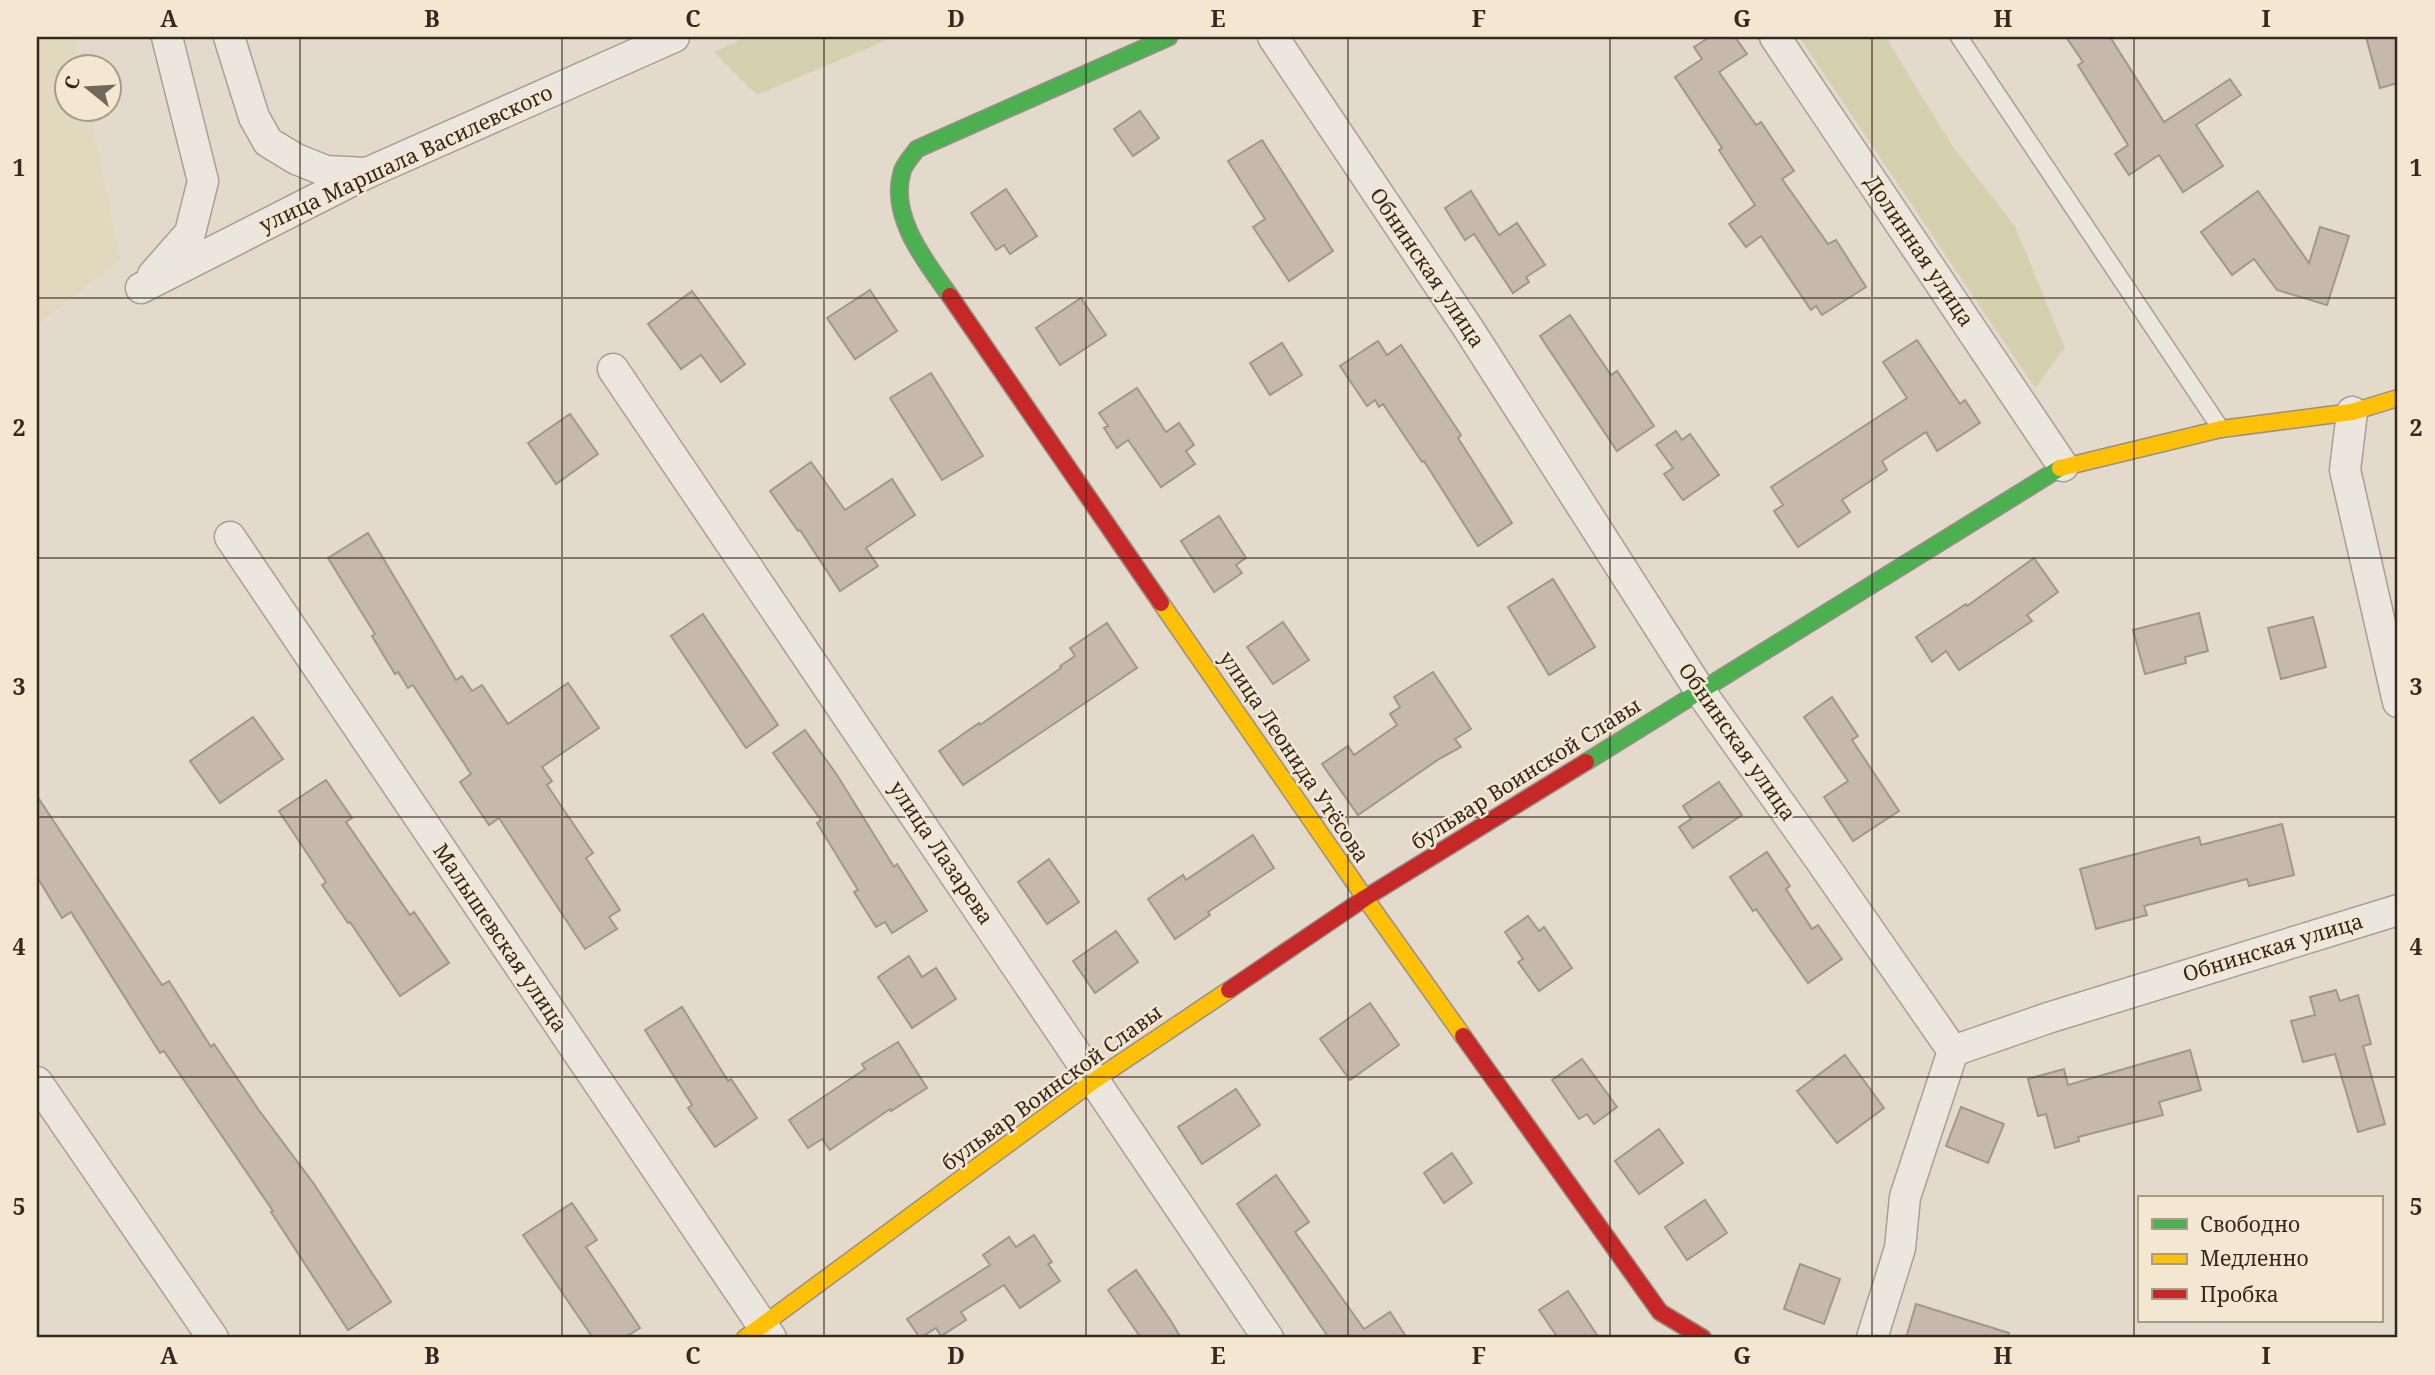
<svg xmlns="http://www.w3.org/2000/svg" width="2435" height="1375" font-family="'Noto Serif',serif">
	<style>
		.farmland { fill: #e2d8bd }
		.green { fill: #d4d1af }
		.building { fill: #c6b8ad; stroke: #a3968c; stroke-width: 2 }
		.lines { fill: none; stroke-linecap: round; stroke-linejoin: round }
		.lane-casing { stroke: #a89f95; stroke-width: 19 }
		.street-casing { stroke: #a89f95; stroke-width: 33 }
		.fast-casing { stroke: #988f86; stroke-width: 19 }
		.slow-casing { stroke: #988f86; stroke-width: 19 }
		.jam-casing { stroke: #988f86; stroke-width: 19 }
		.lane { stroke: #ebe6de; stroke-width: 16 }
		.street { stroke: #ebe6de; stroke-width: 30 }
		.fast { stroke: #4caf50; stroke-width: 16 }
		.slow { stroke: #ffc107; stroke-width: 16 }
		.jam { stroke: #c62828; stroke-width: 16 }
		.grid { fill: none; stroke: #36281e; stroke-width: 2; stroke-opacity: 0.55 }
		.labels { text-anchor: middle; stroke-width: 5; stroke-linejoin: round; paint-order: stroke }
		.street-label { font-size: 21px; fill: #36281e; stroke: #f4e7d2 }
		.neatline { fill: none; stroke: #36281e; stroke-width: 2.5 }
		.grid-label { font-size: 23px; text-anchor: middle; font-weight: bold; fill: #36281e }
	</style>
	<rect width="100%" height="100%" fill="#e3dacc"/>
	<polygon class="farmland" points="37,37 74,37 80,66 66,66 66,108 89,109 120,259 37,325"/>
	<g class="green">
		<polygon points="746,37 894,37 757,95 714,52"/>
		<polygon points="1799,37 1888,37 1891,46 1953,147 2015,226 2065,348 2035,388"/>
	</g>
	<g class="building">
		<polygon points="1710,37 1735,37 1747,54 1719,72 1756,125 1761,122 1794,171 1782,179 1828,244 1836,240 1866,287 1822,315 1816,306 1811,310 1761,236 1746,247 1729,224 1755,205 1719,150 1722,148 1675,77 1702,59 1694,47"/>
		<polygon points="2066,37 2110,37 2164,122 2230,79 2241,95 2196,125 2223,166 2183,192 2159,155 2129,175 2115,154 2128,145 2078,65 2083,62"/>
		<polygon points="2366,37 2398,37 2398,83 2380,88"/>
		<polygon points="1140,111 1159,138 1133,156 1114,129"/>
		<polygon points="1262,140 1333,251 1289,281 1253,227 1265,219 1228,161"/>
		<polygon points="1006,189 1037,236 1010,254 1004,245 996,250 971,213"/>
		<polygon points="1471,191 1499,235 1517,223 1545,265 1526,277 1529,282 1513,293 1474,234 1465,240 1445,208"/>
		<polygon points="2258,191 2309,263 2320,227 2349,236 2327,305 2277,290 2254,259 2232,275 2201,232"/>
		<polygon points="870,290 897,331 855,359 827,318"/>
		<polygon points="692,291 745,364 721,382 701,355 681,369 648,324"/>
		<polygon points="1081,298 1106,335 1060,365 1036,328"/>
		<polygon points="1570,315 1611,375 1617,371 1654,426 1617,451 1540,336"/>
		<polygon points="1917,340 1960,404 1965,400 1980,423 1937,451 1926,432 1882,461 1887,470 1842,500 1850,512 1798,547 1774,511 1783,505 1771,487 1907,398 1883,362"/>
		<polygon points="1378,341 1387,355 1401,345 1461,435 1458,438 1512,523 1478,546 1424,461 1422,462 1383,404 1379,407 1375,400 1367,406 1340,366"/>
		<polygon points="1282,343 1302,375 1270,395 1250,363"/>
		<polygon points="931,373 983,456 942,480 890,398"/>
		<polygon points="1137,388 1166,432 1179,423 1194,445 1186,451 1195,464 1161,487 1128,440 1117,448 1104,428 1108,426 1099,413"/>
		<polygon points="570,414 598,454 556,484 528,443"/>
		<polygon points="1676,431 1682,440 1690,434 1719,475 1683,500 1664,474 1673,468 1656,445"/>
		<polygon points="811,462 845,510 892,479 915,515 866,548 878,566 840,591 800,530 798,531 770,491"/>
		<polygon points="1219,516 1246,558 1236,565 1242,573 1214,592 1181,541"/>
		<polygon points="368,533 456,680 462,676 472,691 482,685 508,724 568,683 599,728 542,767 552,781 547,785 593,853 586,858 620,910 609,917 617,929 585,949 499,818 489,825 460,782 471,774 413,685 408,688 398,672 395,674 372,636 375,634 328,558"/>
		<polygon points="2034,558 2058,592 2027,615 2032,621 1959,670 1946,651 1932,662 1916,637 1966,604 1967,606"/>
		<polygon points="1553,579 1595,647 1549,675 1508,607"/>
		<polygon points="2199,613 2208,651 2185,657 2186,663 2145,674 2133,630"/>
		<polygon points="703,614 778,725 746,748 671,636"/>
		<polygon points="2313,617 2326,667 2281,679 2268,628"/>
		<polygon points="1283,622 1309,660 1273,684 1247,647"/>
		<polygon points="1107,623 1137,668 963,785 939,751 979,723 980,725 1061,668 1060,666 1075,656 1070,648"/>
		<polygon points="1433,672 1471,729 1455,739 1461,747 1439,759 1358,815 1322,764 1348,746 1354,755 1397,725 1390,714 1400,707 1394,697"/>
		<polygon points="1832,697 1858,736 1852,740 1899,811 1853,841 1824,797 1848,781 1804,717"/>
		<polygon points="253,717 283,759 220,803 190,761"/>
		<polygon points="805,730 837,775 894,867 897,864 927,911 892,933 885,922 876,927 854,892 858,890 817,823 821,820 773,753"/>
		<polygon points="326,780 352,818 346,822 410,915 414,912 449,963 400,996 350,922 348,923 322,885 326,882 279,811"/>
		<polygon points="1719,782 1742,815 1693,848 1679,827 1691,819 1683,806"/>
		<polygon points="37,796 162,985 169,981 211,1047 214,1044 258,1109 314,1184 391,1302 348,1330 271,1212 273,1211 164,1051 160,1053 71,912 62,918 37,877"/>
		<polygon points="2282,824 2294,875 2249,886 2247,879 2144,906 2147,915 2096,929 2080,869 2199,837 2201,845"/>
		<polygon points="1253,835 1274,868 1208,912 1210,915 1175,939 1148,899 1183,875 1186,880"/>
		<polygon points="1767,852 1790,886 1786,889 1812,929 1818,925 1842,959 1808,983 1756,909 1753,911 1730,877"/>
		<polygon points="1049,859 1079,902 1047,924 1018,882"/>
		<polygon points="1528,916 1539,931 1544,927 1572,968 1539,991 1518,962 1523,959 1505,932"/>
		<polygon points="1116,931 1138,962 1095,993 1073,961"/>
		<polygon points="909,956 922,977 936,968 956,999 912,1028 878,977"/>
		<polygon points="2336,990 2340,1001 2358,995 2371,1044 2363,1046 2385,1124 2358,1132 2335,1054 2303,1062 2291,1021 2315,1015 2310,997"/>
		<polygon points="1370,1003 1399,1045 1350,1080 1320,1039"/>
		<polygon points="682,1007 728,1081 731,1079 757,1118 715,1147 688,1108 692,1105 645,1030"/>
		<polygon points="898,1042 927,1088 891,1111 890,1109 830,1150 822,1139 808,1148 789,1120 865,1069 862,1064"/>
		<polygon points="2190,1050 2201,1090 2159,1102 2163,1115 2078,1137 2079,1141 2055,1148 2046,1114 2038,1116 2028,1079 2064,1069 2068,1085"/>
		<polygon points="1845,1055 1884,1108 1837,1143 1797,1091"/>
		<polygon points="1582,1059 1617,1107 1594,1124 1587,1114 1579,1119 1552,1080"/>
		<polygon points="1236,1089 1260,1125 1202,1164 1178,1127"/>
		<polygon points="1961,1107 2004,1124 1988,1163 1946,1146"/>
		<polygon points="1659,1129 1683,1163 1639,1194 1615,1161"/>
		<polygon points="1452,1153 1472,1183 1444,1203 1424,1173"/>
		<polygon points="1276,1175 1309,1222 1295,1232 1364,1329 1390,1312 1407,1338 1329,1338 1237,1204"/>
		<polygon points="1705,1200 1727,1233 1687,1260 1665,1227"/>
		<polygon points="572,1203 597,1240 586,1247 640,1328 624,1338 593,1338 523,1235"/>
		<polygon points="1034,1235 1052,1262 1048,1264 1060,1281 1020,1308 1004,1285 961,1312 966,1320 941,1336 936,1328 920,1338 907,1319 990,1265 983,1255 1009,1237 1016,1247"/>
		<polygon points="1800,1264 1840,1279 1824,1324 1784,1309"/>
		<polygon points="1136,1270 1171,1321 1181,1338 1141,1338 1108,1290"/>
		<polygon points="1568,1291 1599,1338 1558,1338 1539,1310"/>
		<polygon points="1916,1304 2009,1333 2008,1338 1906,1338"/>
	</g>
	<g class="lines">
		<defs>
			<polyline id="lane" points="1959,37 2221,429"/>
			<g id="street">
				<polyline points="229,37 254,117 268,142 296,159 326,171 366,173"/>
				<polyline points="1273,37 1468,328 1700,691 1821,861 1953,1051 2048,1018 2398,910"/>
				<polyline points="1775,37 2063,466"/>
				<polyline points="153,275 190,233 203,181 167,37"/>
				<polyline points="141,288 367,173 674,37"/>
				<polyline points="613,369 1268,1338"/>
				<polyline points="2352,412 2345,470 2398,702"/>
				<polyline points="230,537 771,1338"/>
				<polyline points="37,1082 213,1338"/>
				<polyline points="1872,1338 1900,1248 1905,1197 1953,1051"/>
			</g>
			<g id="fast">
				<path d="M950,296C926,262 889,217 902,172C904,164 912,156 917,149L1169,37"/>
				<polyline points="1586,762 2060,468"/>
			</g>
			<g id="slow">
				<polyline points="2060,468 2221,429 2352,412 2398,398"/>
				<polyline points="1161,603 1365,898 1463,1036"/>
				<polyline points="745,1338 1095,1080 1229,990"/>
			</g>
			<g id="jam">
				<polyline points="950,296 1161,603"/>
				<polyline points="1229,990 1365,898 1586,762"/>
				<polyline points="1463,1036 1660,1312 1703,1338"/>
			</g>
		</defs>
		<use href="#lane" class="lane-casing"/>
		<use href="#street" class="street-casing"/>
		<use href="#fast" class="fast-casing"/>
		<use href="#slow" class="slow-casing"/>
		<use href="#jam" class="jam-casing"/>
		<use href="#lane" class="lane"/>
		<use href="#street" class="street"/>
		<use href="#fast" class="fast"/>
		<use href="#slow" class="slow"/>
		<use href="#jam" class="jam"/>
	</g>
	<path class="grid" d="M300,37V1338M562,37V1338M824,37V1338M1086,37V1338M1348,37V1338M1610,37V1338M1872,37V1338M2134,37V1338M37,298H2398M37,558H2398M37,817H2398M37,1077H2398"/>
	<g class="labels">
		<g class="street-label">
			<text transform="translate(406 159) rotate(-25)" y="7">улица Маршала Василевского</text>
			<text transform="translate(1919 251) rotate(56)" y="7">Долинная улица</text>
			<text transform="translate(1427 268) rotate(56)" y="7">Обнинская улица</text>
			<text transform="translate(1737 742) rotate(55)" y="7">Обнинская улица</text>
			<text transform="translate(1294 757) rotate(56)" y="7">улица Леонида Утёсова</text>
			<text transform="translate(1526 774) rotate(-32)" y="7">бульвар Воинской Славы</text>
			<text transform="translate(941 853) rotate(56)" y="7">улица Лазарева</text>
			<text transform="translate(500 938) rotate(56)" y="7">Малышевская улица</text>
			<text transform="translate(2273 948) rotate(-17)" y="7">Обнинская улица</text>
			<text transform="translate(1052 1088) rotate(-36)" y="7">бульвар Воинской Славы</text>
		</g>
	</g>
	<rect width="2435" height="1375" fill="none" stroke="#f4e7d2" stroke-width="77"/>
	<rect x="2138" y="1196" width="245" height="126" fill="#f4e7d2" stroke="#a89b8a" stroke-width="2"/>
	<rect x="2152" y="1219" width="35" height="10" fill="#4caf50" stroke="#a89b8a" stroke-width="2"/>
	<text x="2200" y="1232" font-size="21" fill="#36281e">Свободно</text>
	<rect x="2152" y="1254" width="35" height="10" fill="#ffc107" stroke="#a89b8a" stroke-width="2"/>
	<text x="2200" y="1266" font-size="21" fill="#36281e">Медленно</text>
	<rect x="2152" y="1289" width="35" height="10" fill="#c62828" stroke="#a89b8a" stroke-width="2"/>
	<text x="2200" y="1302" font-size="21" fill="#36281e">Пробка</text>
	<g transform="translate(88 88) rotate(288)"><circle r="33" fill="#f4e7d2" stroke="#a89b8a" stroke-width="2"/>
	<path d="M0-5L12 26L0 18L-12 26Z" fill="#73665b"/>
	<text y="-10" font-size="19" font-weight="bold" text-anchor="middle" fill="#36281e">С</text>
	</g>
	<rect x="38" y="38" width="2358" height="1298" class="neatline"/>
	<g class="grid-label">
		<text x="169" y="27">A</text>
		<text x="432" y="27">B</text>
		<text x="693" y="27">C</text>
		<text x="956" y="27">D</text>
		<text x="1218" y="27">E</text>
		<text x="1479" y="27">F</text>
		<text x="1742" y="27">G</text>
		<text x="2003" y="27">H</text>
		<text x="2266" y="27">I</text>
		<text x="19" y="176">1</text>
		<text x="2416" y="176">1</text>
		<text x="19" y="436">2</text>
		<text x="2416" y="436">2</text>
		<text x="19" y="695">3</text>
		<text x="2416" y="695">3</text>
		<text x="19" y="955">4</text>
		<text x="2416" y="955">4</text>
		<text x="19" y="1215">5</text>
		<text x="2416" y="1215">5</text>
		<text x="169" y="1364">A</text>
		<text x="432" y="1364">B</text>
		<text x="693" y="1364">C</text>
		<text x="956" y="1364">D</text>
		<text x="1218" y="1364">E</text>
		<text x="1479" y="1364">F</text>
		<text x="1742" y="1364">G</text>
		<text x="2003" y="1364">H</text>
		<text x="2266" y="1364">I</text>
	</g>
</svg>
